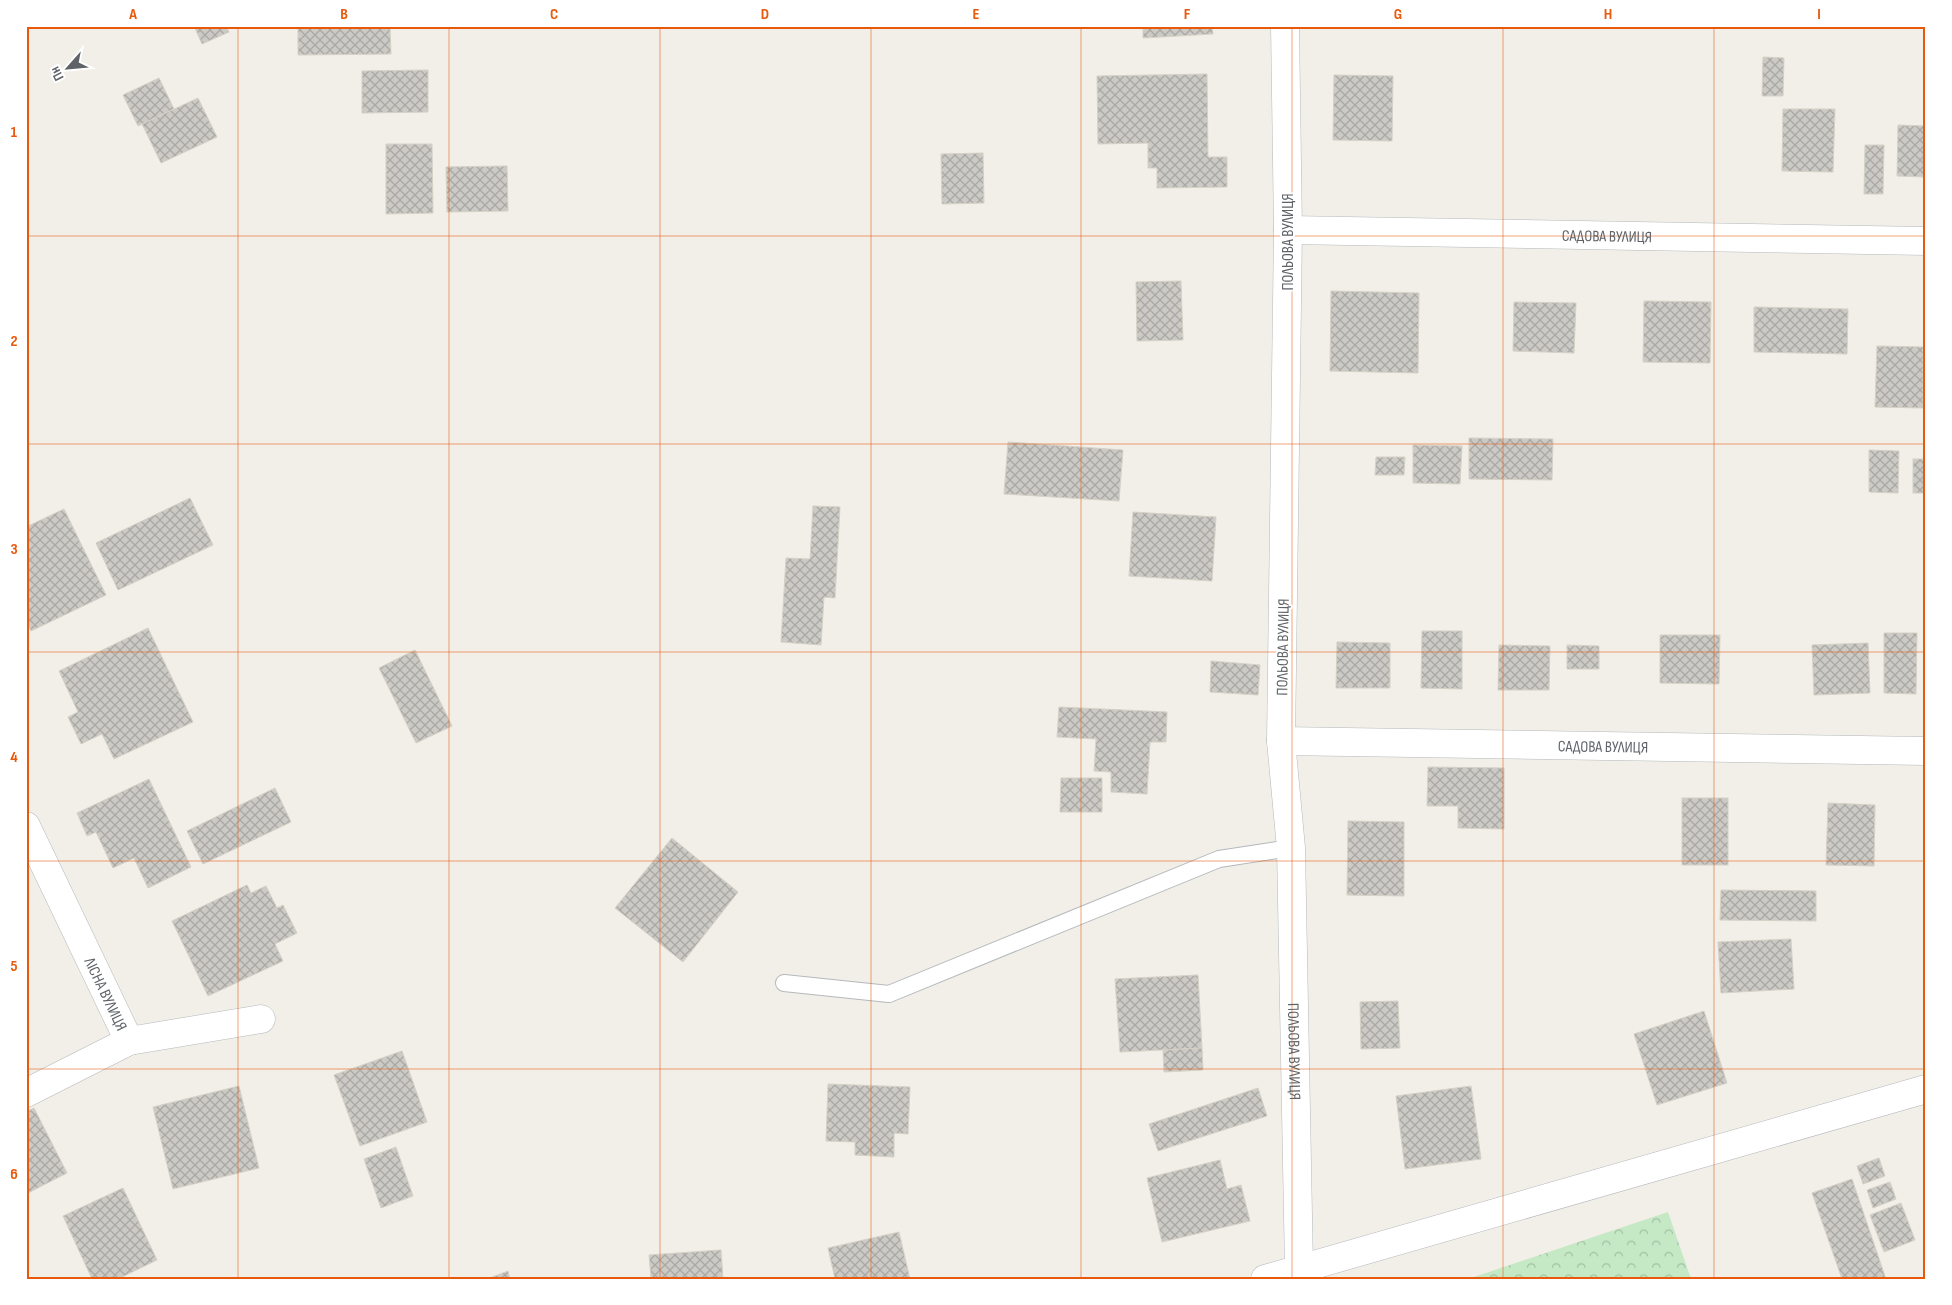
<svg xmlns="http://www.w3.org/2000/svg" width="1952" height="1305" font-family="'Sofia Sans Condensed',sans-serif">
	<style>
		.forest { fill: url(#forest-crowns) }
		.building { fill: url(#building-cross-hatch); stroke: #d6d1c6 }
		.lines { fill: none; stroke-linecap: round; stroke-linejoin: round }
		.lane-casing { stroke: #b5b8bc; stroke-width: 18 }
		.street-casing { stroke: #b5b8bc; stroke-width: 29 }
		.lane { stroke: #fff; stroke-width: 16 }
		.street { stroke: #fff; stroke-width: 28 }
		.grid { fill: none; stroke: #e8590c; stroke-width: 1; stroke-opacity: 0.55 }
		.labels { text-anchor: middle; stroke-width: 4; stroke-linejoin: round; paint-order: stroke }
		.street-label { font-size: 16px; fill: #5f6368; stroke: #fff }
		.neatline { fill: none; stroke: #e8590c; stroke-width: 2 }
		.grid-label { font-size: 16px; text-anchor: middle; font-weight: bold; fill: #e8590c }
	</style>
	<defs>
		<pattern id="forest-crowns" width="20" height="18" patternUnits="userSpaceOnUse" patternTransform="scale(1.25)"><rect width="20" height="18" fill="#c5e8c5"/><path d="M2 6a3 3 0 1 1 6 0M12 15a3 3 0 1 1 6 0" fill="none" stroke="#a3c0a4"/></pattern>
		<pattern id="building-cross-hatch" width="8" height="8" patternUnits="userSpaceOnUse" patternTransform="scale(1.25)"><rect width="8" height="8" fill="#cccac5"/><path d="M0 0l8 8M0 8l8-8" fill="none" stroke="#a9a8a4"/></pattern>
	</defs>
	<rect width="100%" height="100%" fill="#f1efe8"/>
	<polygon class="forest" points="1668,1212 1691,1279 1468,1279"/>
	<g class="building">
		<polygon points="194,26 226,26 229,32 202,44"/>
		<polygon points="298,26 390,28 391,54 298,55"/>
		<polygon points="1143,26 1212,26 1213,34 1143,38"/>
		<polygon points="1763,57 1784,58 1783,96 1762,96"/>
		<polygon points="428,70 428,112 362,113 362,71"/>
		<polygon points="1207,74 1208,157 1227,157 1227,187 1157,188 1157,168 1148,168 1148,143 1098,144 1097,76"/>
		<polygon points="1334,75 1393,76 1392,141 1333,140"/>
		<polygon points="159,78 174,109 138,126 123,95"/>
		<polygon points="198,98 217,137 161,163 142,124"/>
		<polygon points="1783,109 1835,109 1833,172 1782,171"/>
		<polygon points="1898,125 1926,126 1926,177 1897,176"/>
		<polygon points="386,144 432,144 433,213 386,214"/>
		<polygon points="1865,145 1884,145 1883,194 1864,194"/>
		<polygon points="983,153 984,203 942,204 941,154"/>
		<polygon points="507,166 508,211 447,212 446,167"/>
		<polygon points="1181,281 1183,340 1137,341 1136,282"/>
		<polygon points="1331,291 1419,293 1418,373 1330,371"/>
		<polygon points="1644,301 1711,302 1710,363 1643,362"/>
		<polygon points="1514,302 1576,303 1574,353 1513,351"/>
		<polygon points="1754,307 1848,309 1847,354 1754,352"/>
		<polygon points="1877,346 1923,347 1923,408 1875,407"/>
		<polygon points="1469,438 1553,439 1552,480 1469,479"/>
		<polygon points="1008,442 1123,450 1119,501 1004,494"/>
		<polygon points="1413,445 1462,446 1460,484 1413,483"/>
		<polygon points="1869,450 1899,451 1898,493 1869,492"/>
		<polygon points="1376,457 1405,457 1404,475 1375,475"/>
		<rect x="1913" y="459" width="13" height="34"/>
		<polygon points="190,498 213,545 118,590 96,543"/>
		<polygon points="813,506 840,507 835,598 824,597 821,645 781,642 786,558 810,559"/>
		<polygon points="64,509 106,595 31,631 26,621 26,527"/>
		<polygon points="1133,512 1216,517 1212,581 1129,576"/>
		<polygon points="148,628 193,722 114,759 102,734 81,744 68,717 78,712 59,671"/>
		<polygon points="1422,631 1462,631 1462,689 1421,688"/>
		<polygon points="1884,633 1917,633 1916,694 1884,693"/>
		<polygon points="1660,635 1720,635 1719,684 1660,683"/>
		<polygon points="1337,642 1390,643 1390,688 1336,688"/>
		<polygon points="1868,643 1870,693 1814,695 1812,645"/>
		<polygon points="1499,645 1550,646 1549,690 1498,690"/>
		<polygon points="1567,645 1599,646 1599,669 1567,669"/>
		<polygon points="415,650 452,726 416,743 379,668"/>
		<polygon points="1211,661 1260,665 1258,695 1210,692"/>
		<polygon points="1059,707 1167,712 1166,742 1150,742 1147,794 1111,792 1111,772 1094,771 1096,739 1057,737"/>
		<polygon points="1428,767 1504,768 1504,829 1458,828 1458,806 1427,806"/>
		<polygon points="1061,778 1102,778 1102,812 1060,812"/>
		<polygon points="149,779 191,867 148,888 134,858 113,868 96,832 87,836 77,813"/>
		<polygon points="275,788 291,822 203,864 187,831"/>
		<rect x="1682" y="798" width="46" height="67"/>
		<polygon points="1828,803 1875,805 1874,866 1826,865"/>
		<polygon points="1348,821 1404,822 1404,896 1347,895"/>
		<polygon points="672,838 738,892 683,962 615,908"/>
		<polygon points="247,885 251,893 266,886 277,908 283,905 297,933 275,944 283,961 208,996 172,921"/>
		<polygon points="1721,890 1816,891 1816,921 1720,920"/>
		<polygon points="1791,939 1794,989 1721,993 1718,942"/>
		<polygon points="1198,975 1202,1048 1120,1052 1115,979"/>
		<polygon points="1398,1001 1400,1048 1361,1049 1360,1002"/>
		<polygon points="1704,1011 1727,1083 1657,1105 1634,1034"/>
		<polygon points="1202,1048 1203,1070 1164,1072 1163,1050"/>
		<polygon points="402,1051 427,1122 360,1146 334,1075"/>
		<polygon points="828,1084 910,1087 908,1134 894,1133 894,1157 855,1155 855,1142 826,1141"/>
		<polygon points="239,1086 259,1168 173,1189 153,1107"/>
		<polygon points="1471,1086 1481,1159 1405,1169 1396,1096"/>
		<polygon points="1258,1088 1267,1116 1158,1151 1149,1124"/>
		<polygon points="34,1108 67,1173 26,1194 26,1112"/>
		<polygon points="396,1147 413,1196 381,1208 364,1159"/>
		<polygon points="1879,1158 1885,1176 1863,1184 1857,1166"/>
		<polygon points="1220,1160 1227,1189 1241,1185 1250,1221 1162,1242 1147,1178"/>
		<polygon points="1852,1179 1886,1279 1842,1279 1812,1193"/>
		<polygon points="1890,1182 1896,1199 1873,1208 1867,1190"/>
		<polygon points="123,1188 157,1260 118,1279 92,1279 63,1216"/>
		<polygon points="1901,1203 1915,1240 1884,1252 1870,1215"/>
		<polygon points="899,1232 910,1279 835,1279 828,1248"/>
		<polygon points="721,1250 723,1279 651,1279 649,1255"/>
		<polygon points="508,1271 510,1279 487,1279"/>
	</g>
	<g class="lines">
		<defs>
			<polyline id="lane" points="784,983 889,994 1219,859 1291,848"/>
			<g id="street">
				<path id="s1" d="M1285,26L1288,230L1281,741L1291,848L1299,1268"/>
				<path id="s2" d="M1288,230L1926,241"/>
				<path id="s3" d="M1281,741L1926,751"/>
				<path id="s4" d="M26,826L129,1041L261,1019"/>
				<polyline points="26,1093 129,1041"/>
				<polyline points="1265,1279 1926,1089"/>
			</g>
		</defs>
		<use href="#lane" class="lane-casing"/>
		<use href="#street" class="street-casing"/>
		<use href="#lane" class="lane"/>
		<use href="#street" class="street"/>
	</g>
	<path class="grid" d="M238,26V1279M449,26V1279M660,26V1279M871,26V1279M1081,26V1279M1292,26V1279M1503,26V1279M1714,26V1279M26,236H1926M26,444H1926M26,652H1926M26,861H1926M26,1069H1926"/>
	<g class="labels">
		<g class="street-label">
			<text dy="6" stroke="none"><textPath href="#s2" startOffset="319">САДОВА ВУЛИЦЯ</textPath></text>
			<text transform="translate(1287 242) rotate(-90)" y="6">ПОЛЬОВА ВУЛИЦЯ</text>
			<text transform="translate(1282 647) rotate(-89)" y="6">ПОЛЬОВА ВУЛИЦЯ</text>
			<text dy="6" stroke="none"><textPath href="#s3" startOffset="322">САДОВА ВУЛИЦЯ</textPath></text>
			<text dy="6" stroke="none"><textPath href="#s4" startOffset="186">ЛІСНА ВУЛИЦЯ</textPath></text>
			<text dy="6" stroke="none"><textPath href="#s1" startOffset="1026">ПОЛЬОВА ВУЛИЦЯ</textPath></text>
		</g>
	</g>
	<rect width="1952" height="1305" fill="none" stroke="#ffffff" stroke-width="55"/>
	<g transform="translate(68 68) rotate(243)" stroke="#ffffff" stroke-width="4" paint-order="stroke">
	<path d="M0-4L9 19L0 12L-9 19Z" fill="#5f6368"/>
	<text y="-8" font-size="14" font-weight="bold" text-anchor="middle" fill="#5f6368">Пн</text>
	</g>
	<rect x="28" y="28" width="1896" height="1250" class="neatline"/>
	<g class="grid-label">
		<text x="133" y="19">A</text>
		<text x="344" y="19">B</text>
		<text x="554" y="19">C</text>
		<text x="765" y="19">D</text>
		<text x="976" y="19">E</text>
		<text x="1187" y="19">F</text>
		<text x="1398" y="19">G</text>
		<text x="1608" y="19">H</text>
		<text x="1819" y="19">I</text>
		<text x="14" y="137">1</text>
		<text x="14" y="346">2</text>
		<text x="14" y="554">3</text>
		<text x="14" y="762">4</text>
		<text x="14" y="971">5</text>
		<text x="14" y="1179">6</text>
	</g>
</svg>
